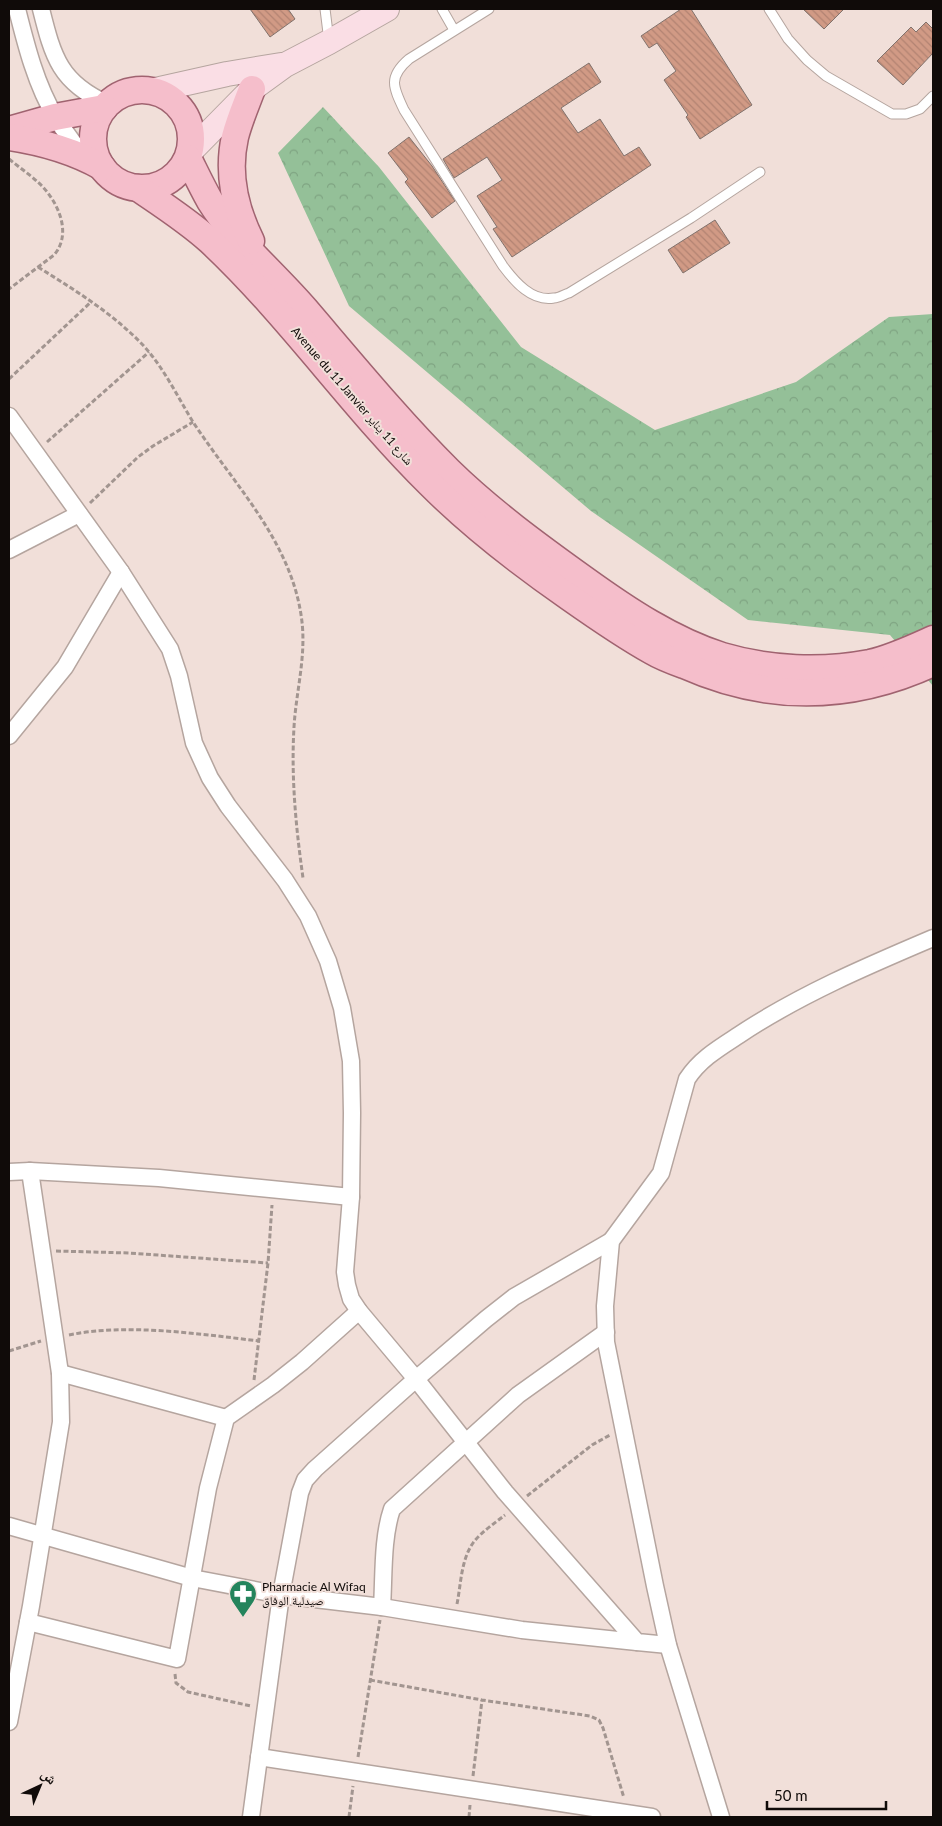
<svg xmlns="http://www.w3.org/2000/svg" width="942" height="1826" font-family="Lato,'Noto Naskh Arabic',sans-serif">
	<style>
		.forest { fill: url(#forest-crowns) }
		.building { fill: url(#building-back-hatch); stroke: #81726c }
		.lines { fill: none; stroke-linecap: round; stroke-linejoin: round }
		.lane-casing { stroke: #b5a59f; stroke-width: 11 }
		.street-casing { stroke: #b5a59f; stroke-width: 19 }
		.secondary-casing { stroke: #b5a59f; stroke-width: 26 }
		.primary-casing { stroke: #a06370; stroke-width: 29 }
		.path { stroke: #a29590; stroke-width: 3; stroke-dasharray: 5 2.5; stroke-linecap: butt }
		.lane { stroke: #fff; stroke-width: 9 }
		.street { stroke: #fff; stroke-width: 16 }
		.secondary { stroke: #fadee5; stroke-width: 24 }
		.primary { stroke: #f5becb; stroke-width: 26 }
		.labels { text-anchor: middle; stroke-width: 4; stroke-linejoin: round; paint-order: stroke }
		.street-label { font-size: 12px; fill: #100b09; stroke: #f1dfd9 }
		.poi-label { font-size: 12px; fill: #100b09; stroke: #f1dfd9; text-anchor: start }
	</style>
	<defs>
		<pattern id="forest-crowns" width="20" height="18" patternUnits="userSpaceOnUse" patternTransform="scale(1.25)"><rect width="20" height="18" fill="#94c098"/><path d="M2 6a3 3 0 1 1 6 0M12 15a3 3 0 1 1 6 0" fill="none" stroke="#7fa482"/></pattern>
		<pattern id="building-back-hatch" width="6" height="6" patternUnits="userSpaceOnUse" patternTransform="scale(1.25)"><rect width="6" height="6" fill="#d19a85"/><path d="M-1 5l2 2M0 0l6 6M5-1l2 2" fill="none" stroke="#b28372"/></pattern>
	</defs>
	<rect width="100%" height="100%" fill="#f1dfd9"/>
	<polygon class="forest" points="323,107 379,167 521,347 655,430 796,382 889,317 933,314 933,686 890,635 748,620 591,511 349,306 278,153"/>
	<g class="building">
		<polygon points="250,9 288,9 295,19 270,37"/>
		<polygon points="681,9 691,9 752,105 700,139 686,117 688,115 664,80 676,71 657,43 649,48 641,36"/>
		<polygon points="803,9 844,9 824,29"/>
		<polygon points="926,22 933,29 933,53 903,85 877,61 911,27 916,32"/>
		<polygon points="589,63 601,82 561,108 578,133 600,119 624,156 639,147 651,165 512,257 493,229 497,227 477,196 502,180 487,157 454,178 443,159"/>
		<polygon points="409,137 432,166 455,201 432,218 405,182 408,179 388,153"/>
		<polygon points="715,220 730,243 683,273 668,250"/>
	</g>
	<g class="lines">
		<defs>
			<g id="lane">
				<polyline points="325,9 329,41"/>
				<polyline points="442,9 454,30"/>
				<path d="M489,9L409,59C388,77 393,87 404,110L503,266C515,282 532,302 554,298C559,298 565,294 569,293L691,218L760,172"/>
				<polyline points="769,9 788,39 807,60 826,76 892,114 906,114 920,109 933,96"/>
			</g>
			<g id="street">
				<path d="M17,9C26,45 36,85 56,118C64,131 74,143 83,156"/>
				<path d="M41,9C53,57 60,83 108,104"/>
				<polyline points="9,416 121,572 170,649 179,676 194,743 210,778 228,806 285,880 308,916 328,961 342,1008 351,1061 352,1113 351,1197 345,1272 347,1285 351,1299 359,1311 416,1379 505,1492 637,1642 668,1645"/>
				<polyline points="9,550 79,514"/>
				<polyline points="9,736 65,667 121,572"/>
				<polyline points="9,1172 30,1171 159,1178 351,1197"/>
				<polyline points="60,1373 226,1418"/>
				<polyline points="9,1526 192,1578 281,1595 382,1607 522,1630 637,1642"/>
				<path d="M382,1607C384,1577 382,1538 392,1509L518,1395L606,1332"/>
				<polyline points="28,1622 177,1659 208,1488 226,1418 273,1385 302,1362 359,1311"/>
				<polyline points="9,1722 31,1606 61,1422 60,1373 30,1171"/>
				<polyline points="259,1757 652,1817"/>
				<polyline points="251,1817 281,1595 300,1493 305,1480 315,1469 416,1379 486,1319 514,1297 611,1241"/>
				<path d="M721,1817L668,1645L655,1586L606,1342L605,1306L611,1241L661,1173L687,1079C700,1059 719,1048 739,1035C799,995 867,966 933,938"/>
			</g>
			<g id="secondary">
				<polyline points="151,91 227,74 281,65"/>
				<polyline points="189,153 252,89 285,65 329,42 387,9"/>
			</g>
			<g id="primary">
				<circle cx="142" cy="139" r="49"/>
				<polyline points="9,130 55,117 104,108"/>
				<path d="M9,137C42,142 72,150 102,167"/>
				<path d="M188,158C195,172 202,187 210,201C235,241 274,273 305,309C352,364 398,420 449,471C490,511 538,546 584,579C627,610 672,640 722,656C769,670 822,672 870,663C892,658 913,648 933,639"/>
				<path d="M138,188C163,205 188,221 210,241C290,316 352,407 430,484C472,526 520,563 569,597C596,616 623,635 652,651C662,657 673,661 684,665C767,702 851,701 933,663"/>
				<path d="M251,241C235,209 227,172 235,137C239,121 246,105 252,89"/>
			</g>
		</defs>
		<use href="#lane" class="lane-casing"/>
		<use href="#street" class="street-casing"/>
		<use href="#secondary" class="secondary-casing"/>
		<use href="#primary" class="primary-casing"/>
		<g class="path">
			<path d="M9,159C20,168 32,176 42,186C59,204 72,234 54,255L9,289"/>
			<path d="M38,267C73,289 109,311 139,341C162,364 176,394 193,422C235,486 293,543 302,622C306,658 296,692 294,727C291,778 296,828 303,878"/>
			<polyline points="9,379 91,302"/>
			<polyline points="47,442 149,352"/>
			<polyline points="90,503 138,457 153,446 193,422"/>
			<polyline points="56,1251 129,1253 268,1263"/>
			<path d="M69,1335C127,1323 200,1334 259,1341"/>
			<polyline points="9,1351 41,1341"/>
			<polyline points="254,1380 268,1263 272,1205"/>
			<polyline points="527,1496 592,1445 610,1435"/>
			<path d="M457,1604C461,1584 461,1560 473,1543C481,1532 495,1523 505,1515"/>
			<polyline points="175,1674 176,1683 188,1692 251,1706"/>
			<polyline points="370,1680 482,1700 590,1716 599,1720 603,1728 624,1798"/>
			<polyline points="358,1757 380,1620"/>
			<polyline points="473,1776 482,1700"/>
			<polyline points="349,1817 353,1786"/>
			<polyline points="469,1817 470,1805"/>
		</g>
		<use href="#lane" class="lane"/>
		<use href="#street" class="street"/>
		<use href="#secondary" class="secondary"/>
		<use href="#primary" class="primary"/>
	</g>
	<defs>
		<symbol id="pharmacy-pin" viewBox="-11 -11 22 30"><path d="M0 17L-7.5 6A9.5 9.5 0 1 1 7.5 6Z" fill="#24845c" stroke="#f1dfd9"/><path d="M-2-6h4v4h4v4h-4v4h-4v-4h-4v-4h4Z" fill="#fff"/></symbol>
	</defs>
	<g fill-rule="evenodd">
		<use href="#pharmacy-pin" x="227" y="1578" width="32" height="43"/>
	</g>
	<g class="labels">
		<g class="street-label">
			<text transform="translate(352 396) rotate(49)" y="4">Avenue du 11 Janvier شارع 11 يناير</text>
		</g>
		<g class="poi-label">
			<text x="262" y="1591">Pharmacie Al Wifaq<tspan x="262" dy="14">صيدلية الوفاق</tspan></text>
		</g>
	</g>
	<rect width="942" height="1826" fill="none" stroke="#100b09" stroke-width="20"/>
	<g transform="translate(40 1786) rotate(44)" stroke="#f1dfd9" stroke-width="4" paint-order="stroke">
	<path d="M0-4L9 19L0 12L-9 19Z" fill="#100b09"/>
	<text y="-8" font-size="14" font-weight="bold" text-anchor="middle" fill="#100b09">ش</text>
	</g>
	<path d="M767 1801v8h119v-8" fill="none" stroke="#100b09" stroke-width="2.5"/>
	<text x="774" y="1801" font-size="15" fill="#100b09" stroke="#f1dfd9" stroke-width="4" paint-order="stroke">50 m</text>
</svg>
